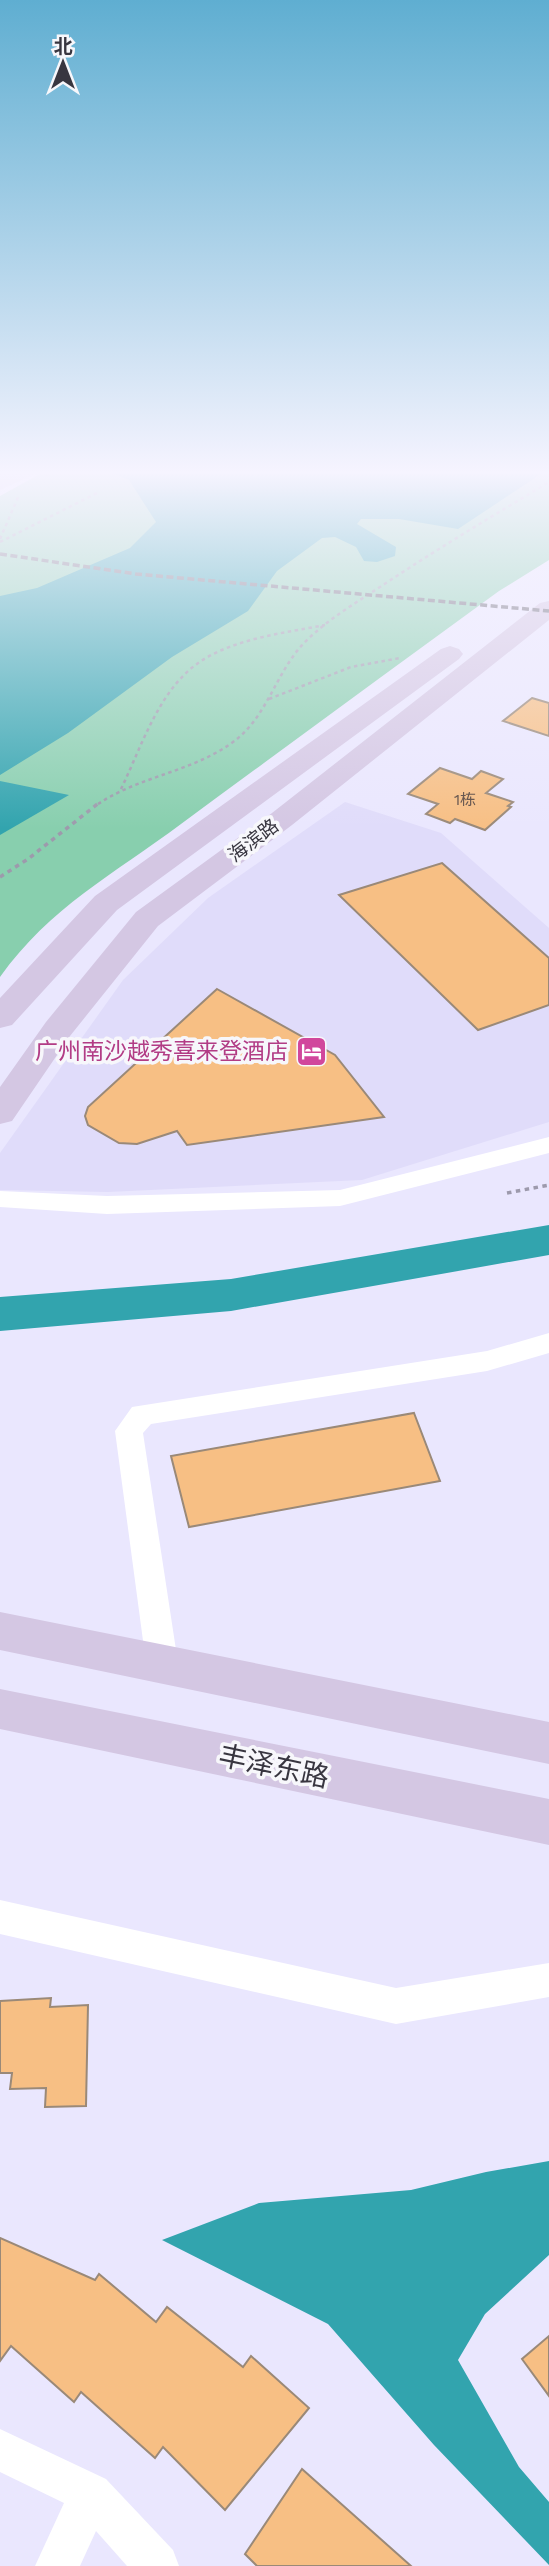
<svg xmlns="http://www.w3.org/2000/svg" width="549" height="2566" font-family="'Work Sans','Noto Sans SC',sans-serif">
	<style>
		.built { fill: #e0dcfa }
		.green { fill: #88cfae }
		.water { fill: #32a4ae }
		.lines { fill: none; stroke-linecap: round; stroke-linejoin: round }
		.river { fill: #32a4ae; fill-rule: evenodd }
		.building { fill: #f7bf84; stroke: #9a8978; stroke-width: 2 }
		.path-far1 { stroke: #9d9aac; stroke-width: 2.5; stroke-dasharray: 3.5 3.5; stroke-linecap: butt }
		.path { stroke: #9d9aac; stroke-width: 3.5; stroke-dasharray: 4.5 4.5; stroke-linecap: butt }
		.street { fill: #fff; fill-rule: evenodd }
		.secondary { fill: #d4c7e3; fill-rule: evenodd }
		.rail { stroke: #6e6c7a; stroke-width: 3.5; stroke-dasharray: 7 3.5; stroke-linecap: butt }
		.labels { text-anchor: middle; stroke-width: 7; stroke-linejoin: round; paint-order: stroke }
		.far-number-label { font-size: 16px; fill: #685851 }
		.far-street-label { font-size: 19px; fill: #383640; stroke: #f7f7fb }
		.hotel-label { font-size: 23px; fill: #b23c85; stroke: #f7f7fb; text-anchor: end }
		.near-street-label { font-size: 28px; fill: #383640; stroke: #f7f7fb }
	</style>
	<rect width="100%" height="100%" fill="#eae7fe"/>
	<polygon class="built" points="345,802 441,833 549,928 549,1122 362,1180 108,1192 0,1190 0,1153 123,980 208,898"/>
	<path class="green" d="M47,470H549V560L499,591C393,668 287,746 181,824C114,874 50,907 0,977V496Z"/>
	<g class="water">
		<polygon points="104,470 547,470 458,529 399,519 361,519 357,524 396,547 395,556 377,562 364,561 356,547 335,537 322,538 277,571 248,611 172,657 68,733 0,775 0,596 37,588 130,548 156,522 129,480"/>
		<polygon points="0,781 69,795 0,835"/>
		<polygon points="549,2161 549,2255 485,2314 458,2360 519,2467 549,2502 549,2565 434,2445 328,2324 162,2240 259,2203 411,2190 486,2172"/>
	</g>
	<g class="lines">
		<polygon class="river" points="549,1225 549,1255 231,1311 0,1331 0,1297 231,1279"/>
	</g>
	<g class="building">
		<polygon points="532,698 549,703 549,736 503,721"/>
		<polygon points="440,768 472,779 481,771 503,779 486,793 513,802 508,806 511,807 485,830 455,819 450,823 426,814 438,804 408,794"/>
		<polygon points="442,863 549,958 549,1005 478,1030 339,895"/>
		<polygon points="217,989 335,1055 384,1117 187,1145 177,1131 137,1144 119,1143 88,1125 85,1116 88,1107"/>
		<polygon points="414,1413 440,1481 189,1527 171,1456"/>
		<polygon points="51,1998 50,2007 88,2005 86,2106 45,2107 46,2088 10,2089 12,2073 0,2073 0,2001"/>
		<polygon points="0,2238 95,2280 99,2274 156,2322 167,2307 243,2367 251,2356 309,2408 225,2510 163,2447 155,2458 81,2392 74,2402 11,2346 0,2361"/>
		<polygon points="549,2336 549,2396 522,2359"/>
		<polygon points="302,2469 411,2566 257,2566 245,2554"/>
	</g>
	<g class="lines">
		<g class="path-far1">
			<polyline points="45,476 57,470"/>
			<polyline points="0,539 19,495"/>
			<polyline points="0,542 99,492"/>
			<polyline points="269,699 351,667 400,658"/>
			<path d="M121,789C139,752 154,705 184,675C218,640 279,634 325,625"/>
			<path d="M98,804C140,776 192,772 233,742C269,716 276,669 308,639C331,617 359,601 386,583C439,548 494,515 549,482"/>
		</g>
		<g class="path">
			<polyline points="0,877 28,859 100,802"/>
			<polyline points="507,1193 549,1185"/>
		</g>
		<g class="street">
			<polygon points="549,1137 549,1153 340,1206 107,1214 0,1207 0,1191 107,1196 340,1190"/>
			<polygon points="549,1333 549,1353 487,1371 151,1424 143,1433 178,1663 173,1672 162,1676 151,1672 146,1663 115,1431 132,1407 487,1351"/>
			<polygon points="0,1900 396,1988 549,1963 549,1997 396,2024 0,1934"/>
			<polygon points="0,2429 106,2479 173,2550 179,2566 127,2566 96,2531 80,2566 35,2566 64,2503 0,2472"/>
		</g>
		<g class="secondary">
			<polygon points="9,470 36,470 33,475 0,490 0,474"/>
			<polygon points="549,601 549,620 292,825 158,926 70,1036 12,1121 0,1124 0,1087 46,1022 136,912 272,813 540,603"/>
			<polygon points="450,646 459,649 463,654 459,659 117,910 12,1025 0,1028 0,998 95,896 441,649"/>
			<polygon points="0,1612 549,1722 549,1764 0,1650"/>
			<polygon points="0,1689 549,1799 549,1845 0,1729"/>
		</g>
		<polyline class="rail" points="0,554 136,574 549,611"/>
	</g>
	<linearGradient id="sky" x2="0" y2="1"><stop stop-color="#5faed1"/><stop offset="0.57" stop-color="#f6f4ff"/><stop offset="1" stop-color="#f6f4ff" stop-opacity="0"/></linearGradient>
	<rect width="549" height="829" fill="url(#sky)"/>
	<defs>
		<symbol id="hotel-square" viewBox="-11 -11 22 22"><rect x="-9" y="-9" width="18" height="18" rx="4" fill="#d1479c" stroke="#f7f7fb"/><path d="M-6-4.5h1.5V1H6V5H4.5V3h-9V5H-6ZM-4 0a1.8 1.8 0 1 1 3.6 0ZM.5 0V-2.5h3Q6-2.5 6 0Z" fill="#fff"/></symbol>
	</defs>
	<g fill-rule="evenodd">
		<use href="#hotel-square" x="294" y="1034" width="35" height="35"/>
	</g>
	<g class="labels">
		<g class="far-number-label">
			<text x="465" y="805">1栋</text>
		</g>
		<g class="far-street-label">
			<text transform="translate(253 840) rotate(-37)" y="7">海滨路</text>
		</g>
		<g class="hotel-label">
			<text x="288" y="1059">广州南沙越秀喜来登酒店</text>
		</g>
		<g class="near-street-label">
			<text transform="translate(274 1766) rotate(12)" y="10">丰泽东路</text>
		</g>
	</g>
	<g transform="translate(63 63)" stroke="#f7f7fb" stroke-width="5" paint-order="stroke">
	<path d="M0-5L12 26L0 18L-12 26Z" fill="#383640"/>
	<text y="-10" font-size="19" font-weight="bold" text-anchor="middle" fill="#383640">北</text>
	</g>
</svg>
